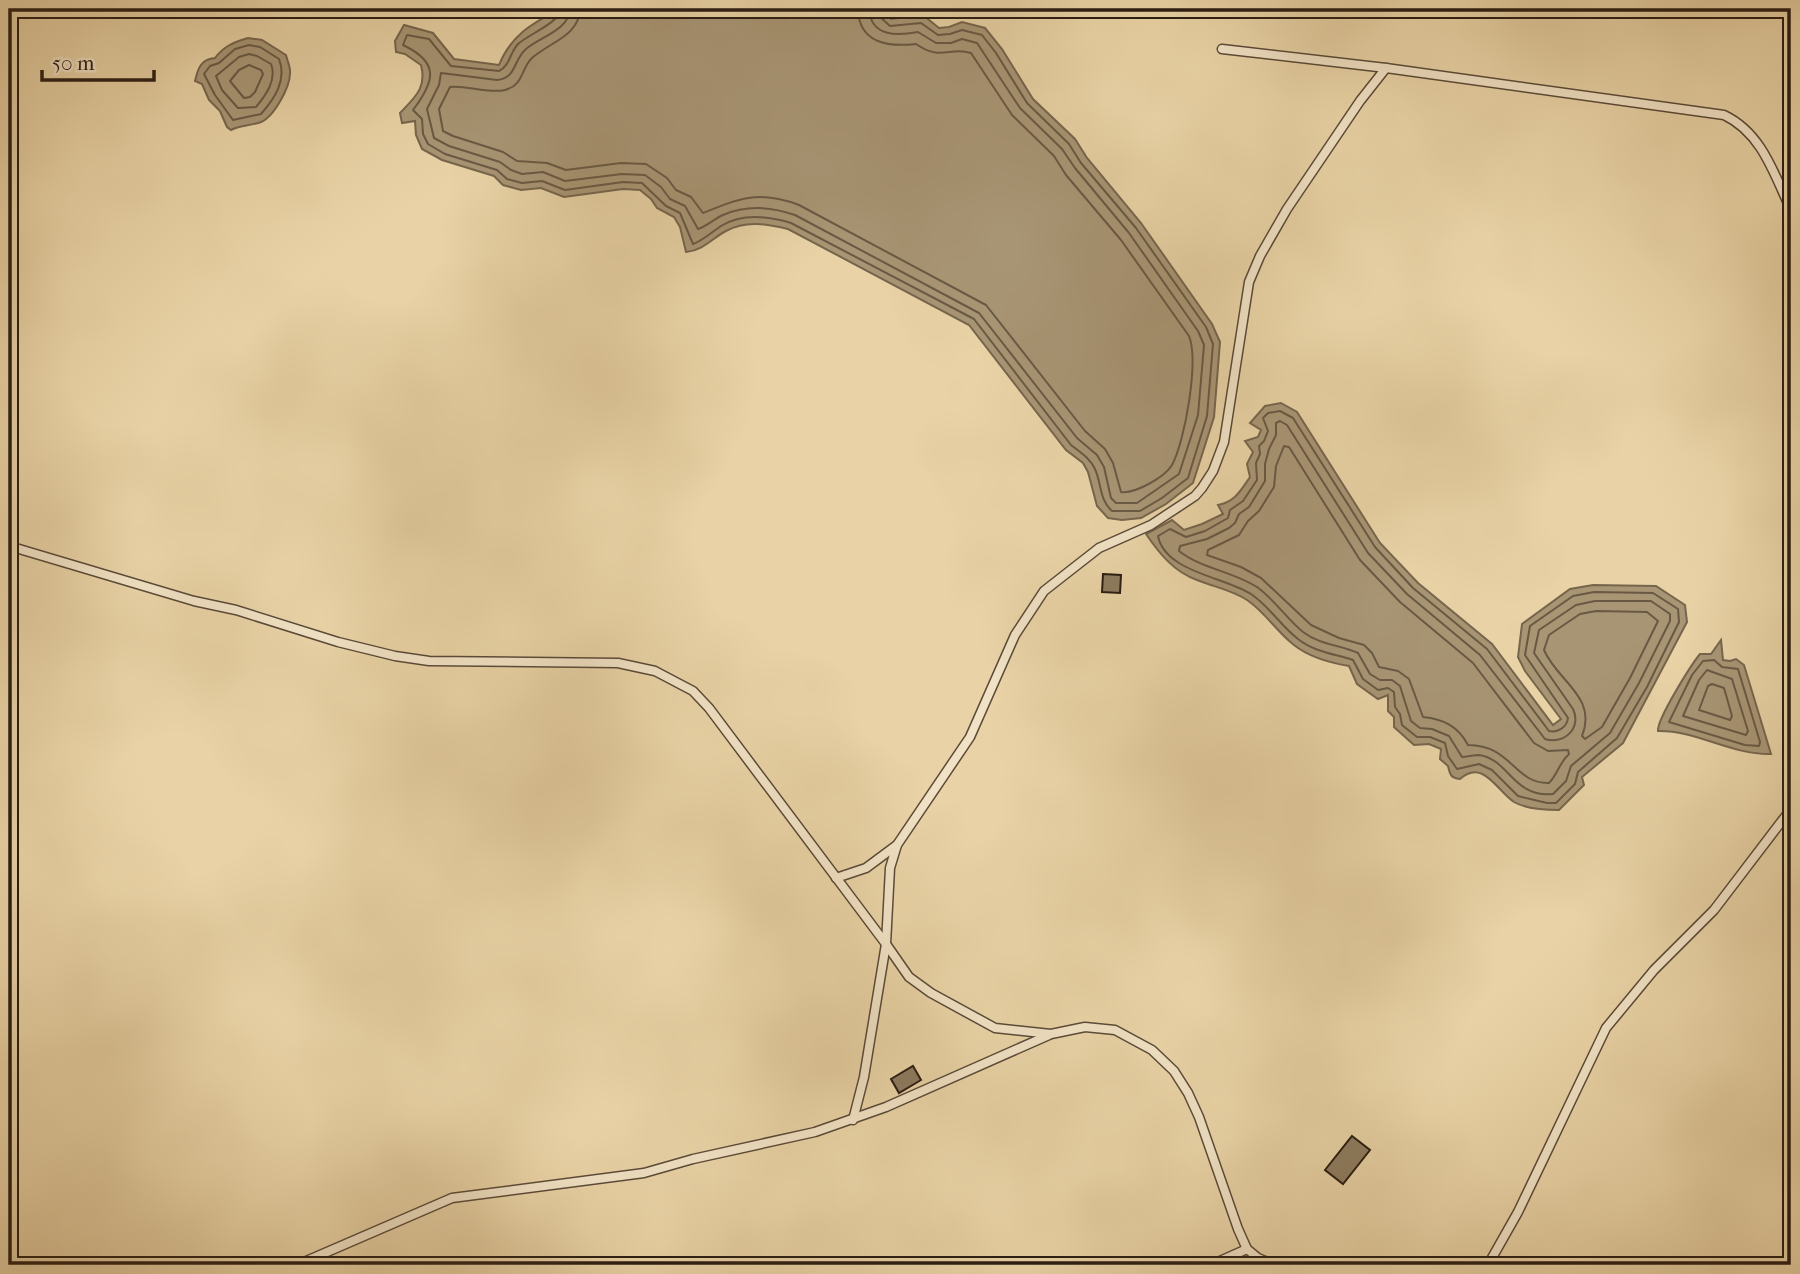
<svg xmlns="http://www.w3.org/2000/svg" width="1800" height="1274" font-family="'IM FELL French Canon',serif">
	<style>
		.water { fill: #a89574; stroke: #76654d; stroke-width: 2 }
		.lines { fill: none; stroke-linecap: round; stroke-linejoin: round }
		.shore { stroke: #695944; stroke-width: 2 }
		.building { fill: #8d7c5f; stroke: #2a1d13; stroke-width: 2 }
		.service-casing { stroke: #5a4a38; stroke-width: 11 }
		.service { stroke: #f1e2c5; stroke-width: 8 }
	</style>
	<rect width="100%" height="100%" fill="#e9d3a6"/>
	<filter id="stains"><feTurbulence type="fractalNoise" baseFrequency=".00286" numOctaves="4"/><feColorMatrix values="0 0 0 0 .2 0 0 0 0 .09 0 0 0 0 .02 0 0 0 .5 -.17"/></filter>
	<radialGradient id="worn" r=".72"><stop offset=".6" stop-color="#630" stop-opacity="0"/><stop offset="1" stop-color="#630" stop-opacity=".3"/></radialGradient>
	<g class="water">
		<path d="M559,9H883L891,19L923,15L939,28L949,27L962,22L985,28L1002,49L1033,99L1075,139L1087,158L1141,223L1212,324L1220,342L1214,417L1193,483L1166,504L1141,518L1122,520L1108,518L1097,506L1088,472L1083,463L1066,450L969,325L788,229C767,224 746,220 726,231C711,239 704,250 686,252L680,227L674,217L657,208L651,199L640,190L623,189L564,197L541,188L521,190L503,185L494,176L442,160L422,149L416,135L415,121L402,123L400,113C415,97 427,88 421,65L405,54L396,52L395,41L404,25L433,33L454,59L499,65C511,35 532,24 559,9Z"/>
		<path d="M248,38L262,40L286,55C287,60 290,66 290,71C291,86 273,120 258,123C248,126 241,125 231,130L227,127L220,111L209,100L202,84L195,81C198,68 201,59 215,58C224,46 234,42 248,38Z"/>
		<path d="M1281,403L1297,412L1380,543L1418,583L1492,644L1553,725L1561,719L1525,671L1518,657L1522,624L1570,589L1593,585L1656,586L1685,605L1687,622L1623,743L1582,777L1584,785L1559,810C1545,810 1526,809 1514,802C1497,791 1483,758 1460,779C1451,778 1450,775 1448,766L1440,759L1441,749L1429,744L1414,745L1394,727V717L1388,711V695L1378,699L1357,684L1349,666C1331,663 1309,657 1294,645C1277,632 1265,612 1247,600C1232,590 1214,587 1197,580C1174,572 1159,553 1146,534L1172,520L1184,530L1202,524L1223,514L1218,505C1235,502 1241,490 1250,477L1247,464L1253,452L1245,441L1258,437L1261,430L1250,423L1265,406Z"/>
		<path d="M1721,640L1723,660L1730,661L1736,659L1744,665L1771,754C1731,755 1696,730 1658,731C1657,719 1691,665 1700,654H1711Z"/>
	</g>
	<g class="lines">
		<g class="shore">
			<path d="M561,9C559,23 529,34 518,44C510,52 510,66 499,71L451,66L429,39L407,35L403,45C441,63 434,82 413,110L422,119L423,134L428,144L445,154L497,170L507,179L522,183L542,181L565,190L623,182L642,183L666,206L680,213L693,244C702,241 712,232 721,226C742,213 768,216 791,223L974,319L1071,445C1080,452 1090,458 1095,469C1102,485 1099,499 1112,511H1140L1162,498L1188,478L1207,416L1213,344L1206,327L1136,228L1081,163L1069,144L1027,103L996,53L982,35L962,30L950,34L938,35L921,23L890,26L879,16L877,9"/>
			<path d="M570,9C569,30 540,37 526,49C513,60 517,78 497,80L441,73L439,85L427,109L434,138L449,146L500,162L511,170L522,174L543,172L565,181L622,174L645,175L661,187L670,199L685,206L698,229C707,226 714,219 723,215C746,205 772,207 795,215L979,313L1077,438L1097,455L1104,467L1111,498L1116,503H1137L1179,474L1198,415L1204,345L1198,331L1129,233L1075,168L1062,149L1020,108L977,43L962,39L951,43H936L918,32C897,36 871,37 869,9"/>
			<path d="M580,9C579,36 550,42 532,58C521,68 524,85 505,90C487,94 467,85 450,87L439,109L443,131L453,136L503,152L517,161L547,163L566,170L621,163L646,164L667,178L676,190L691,197L703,213C740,198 759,190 799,205L986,305L1085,431L1105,449L1113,463L1121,492C1135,494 1165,477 1172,465C1185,441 1199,361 1189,336L1121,240L1066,175L1054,156L1012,115L971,53C949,46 942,62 916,44C889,47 859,44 858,9"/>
			<path d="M249,45L260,47L279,59C287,80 275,98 261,114L233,120L215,95L204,74L210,66L219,63L235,49Z"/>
			<path d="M249,54L257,56L271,64C277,80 266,95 256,107L238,108L222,90L216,76L239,57Z"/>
			<polygon points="249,65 261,70 263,74 255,92 250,97 244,98 230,81 239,70"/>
			<path d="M1280,411L1293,418L1375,547L1413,588L1487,649L1549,731C1558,733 1567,727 1568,718L1525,655L1530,626L1573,596L1594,592L1653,593L1678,609L1679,622L1647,687L1617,738L1578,772L1575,784L1556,803H1547L1518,796L1492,770L1479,764L1457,769L1448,756L1445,743L1430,737H1417L1402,725L1400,714L1395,707L1394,692L1388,688L1378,690L1363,679L1353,660C1335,654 1314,652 1298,639C1281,626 1269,606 1251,594C1225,577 1165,572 1158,536L1170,529L1186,537L1205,531L1228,518L1230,510L1243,501L1257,480L1256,463L1260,454L1259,446L1264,441L1268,431L1263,418L1268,413Z"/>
			<path d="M1280,421L1287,425L1368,553L1407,594L1480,655L1545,739C1564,745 1582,728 1573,709L1534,653L1539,630L1576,605L1595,601H1651L1670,614V621L1639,683L1610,733L1571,766L1566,781L1553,794C1513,798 1509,759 1479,755C1473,755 1467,757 1462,757L1449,736L1432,729L1420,728L1411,721L1400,686L1392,680H1380L1370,674L1358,653C1341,645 1320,645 1303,632C1287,619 1274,599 1257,587C1232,571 1202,569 1179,551L1180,546L1207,539L1229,528L1235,523L1239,514L1249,507L1265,481V464L1269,449L1276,435V423Z"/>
			<path d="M1284,446L1289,447L1360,560L1400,602L1473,663L1534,743L1548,751L1568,750L1569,754C1559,763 1558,774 1549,783C1514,784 1512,745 1468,745C1458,726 1443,719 1423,717L1409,679L1398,671L1379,667L1372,653L1364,645L1339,638L1311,625L1261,578L1241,567L1207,555L1208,550L1239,535L1248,521L1259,511L1274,487L1276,466Z"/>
			<path d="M1596,611L1647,612L1658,621L1630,678L1602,727L1585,739L1582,736C1598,697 1557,681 1544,650L1549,635L1580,614Z"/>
			<polygon points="1714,660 1722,667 1738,669 1760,742 1759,746 1745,745 1669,722 1692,675 1703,661"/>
			<polygon points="1707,670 1732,679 1748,731 1746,735 1683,716 1699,680"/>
			<polygon points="1712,684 1724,688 1732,716 1730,720 1699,710 1708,686"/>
		</g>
	</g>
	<g class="building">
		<polygon points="1103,574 1121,575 1120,593 1102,592"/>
		<polygon points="913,1066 921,1080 899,1093 891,1079"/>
		<polygon points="1352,1136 1370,1150 1343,1184 1325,1170"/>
	</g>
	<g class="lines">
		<defs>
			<g id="service">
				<path d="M1222,49L1386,68L1724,115C1762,133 1774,174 1791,210"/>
				<polyline points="9,546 194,601 236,610 338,642 395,656 429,661 618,663 655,671 693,691 709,708 886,944 864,1077 853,1120"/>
				<polyline points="836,878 866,868 897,845"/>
				<polyline points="297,1265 452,1198 644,1173 693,1159 815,1132 886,1107 1049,1035"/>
				<polyline points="1211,1265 1247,1249"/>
				<polyline points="1274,1265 1258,1258 1247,1249 1238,1229 1199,1117 1188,1093 1174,1071 1152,1050 1115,1030 1085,1027 1051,1034 995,1028 931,993 909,977 886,944 890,868 897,845 970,737 1015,635 1044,591 1099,548 1151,525 1195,496 1202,488 1213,471 1224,442 1249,282 1260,256 1287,209 1360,101 1386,68"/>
				<polyline points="1488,1265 1518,1212 1606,1028 1654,970 1714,910 1791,809"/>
			</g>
		</defs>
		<use href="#service" class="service-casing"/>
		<use href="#service" class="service"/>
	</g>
	<rect width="1800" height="1274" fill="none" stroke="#e9d3a6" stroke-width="35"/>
	<rect x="10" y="10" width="1779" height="1253" fill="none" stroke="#2a1d13" stroke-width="3.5"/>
	<rect x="18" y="18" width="1765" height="1239" fill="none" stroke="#2a1d13" stroke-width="2"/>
	<path d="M42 70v10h112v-10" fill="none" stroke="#2a1d13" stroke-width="3.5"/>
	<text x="52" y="70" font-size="21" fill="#2a1d13" stroke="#f1e2c5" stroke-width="5" paint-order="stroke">50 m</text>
	<rect width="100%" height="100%" filter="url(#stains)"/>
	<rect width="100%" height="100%" fill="url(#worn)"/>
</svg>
